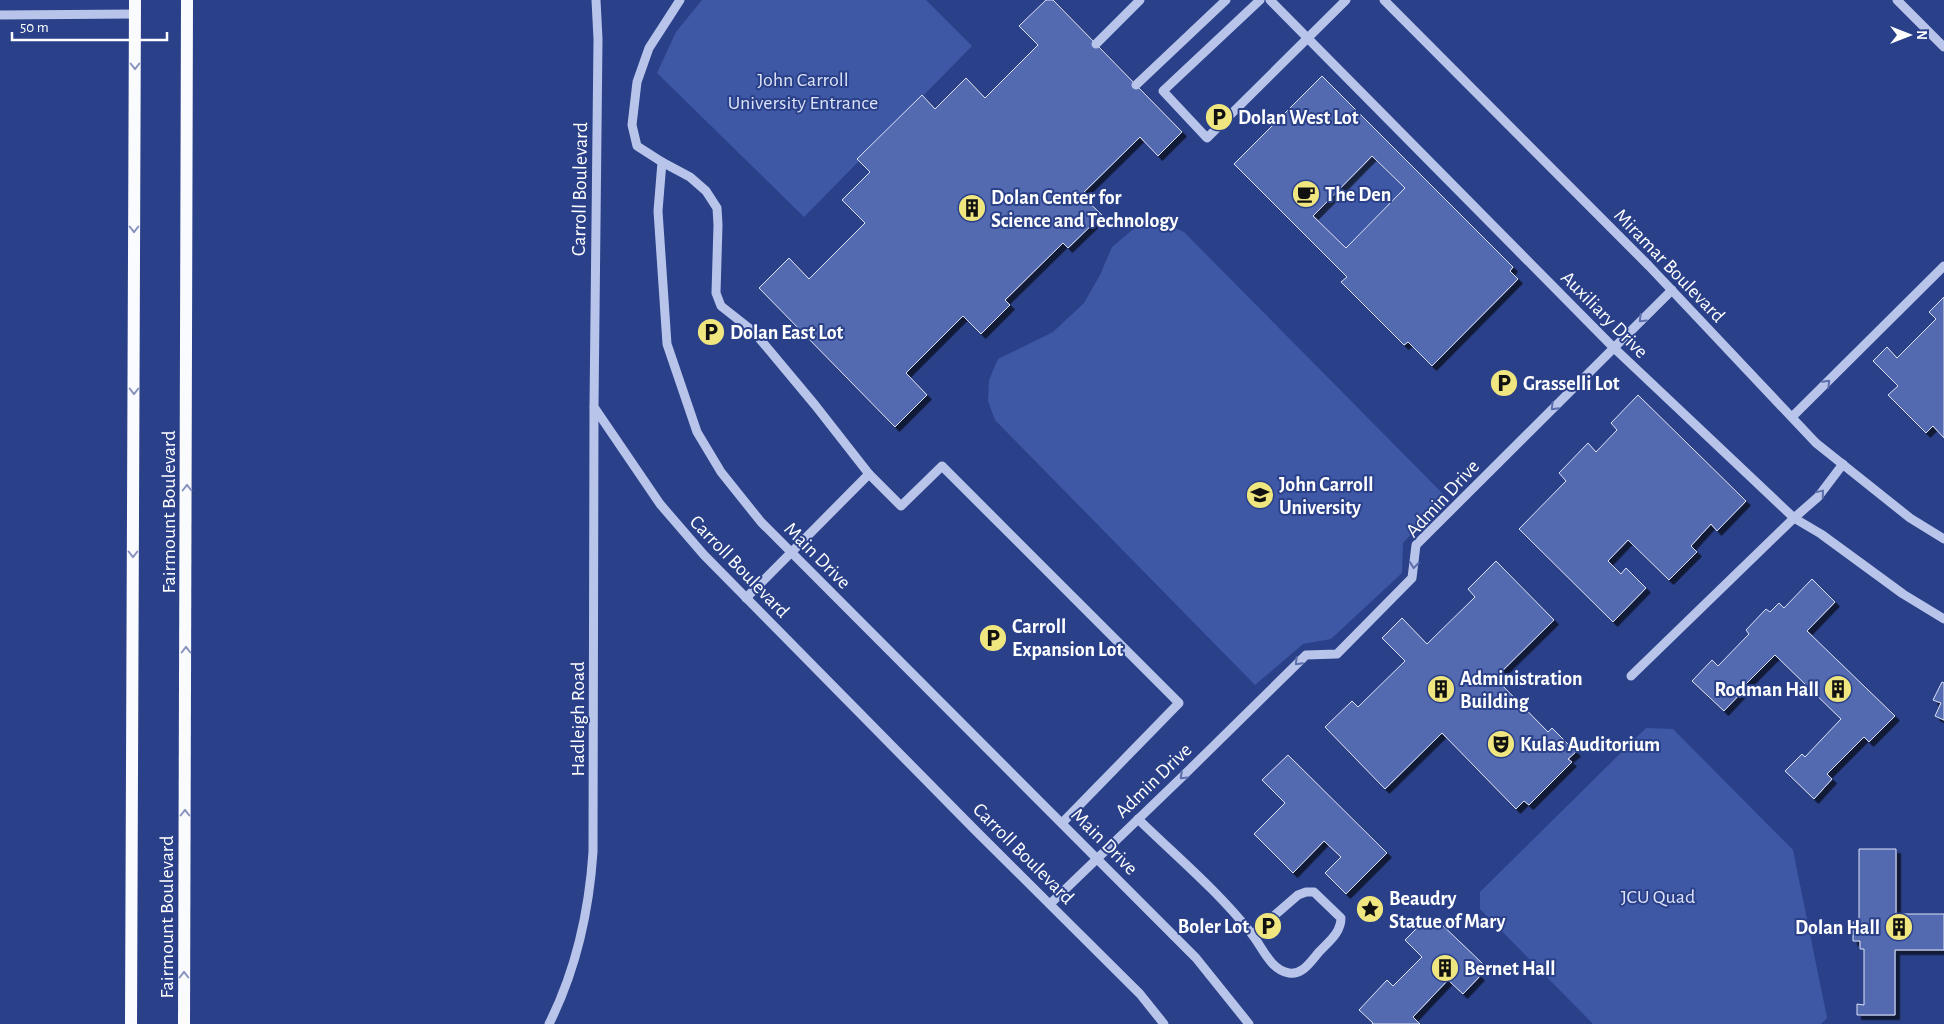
<svg xmlns="http://www.w3.org/2000/svg" width="1944" height="1024" font-family="'Alegreya Sans',sans-serif">
	<style>
		.green { fill: #3f58a5 }
		.building { fill: #5369b0; stroke: #dce2f7; fill-rule: evenodd; filter: url(#shadow) }
		.lines { fill: none; stroke-linecap: round; stroke-linejoin: round }
		.minor { stroke: #b8c4e9; stroke-width: 9 }
		.major { stroke: #fafbfe; stroke-width: 12 }
		.oneway { stroke: #8894be }
		.oneway2 { stroke: #5c6eab }
		.labels { text-anchor: middle; stroke-width: 4; stroke-linejoin: round; paint-order: stroke }
		.park-label { font-size: 20px; fill: #dce2f7; stroke: #2a4089 }
		.poi-label { font-size: 20px; font-weight: bold; fill: #fff; stroke: #2a4089; text-anchor: start }
		.street-label { font-size: 20px; fill: #fff; stroke: #2a4089 }
	</style>
	<defs>
		<filter id="shadow"><feDropShadow dx="4.5" dy="4.5" stdDeviation="0" flood-color="#0009"/></filter>
	</defs>
	<rect width="100%" height="100%" fill="#2a4089"/>
	<g class="green">
		<polygon points="702,0 926,0 972,46 804,217 657,73 676,32"/>
		<polygon points="1372,156 1405,188 1346,248 1313,216"/>
		<polygon points="1161,222 1184,232 1446,497 1403,543 1402,573 1331,639 1303,644 1255,685 995,420 988,401 989,380 998,359 1053,332 1084,303 1100,275 1112,247 1137,226"/>
		<polygon points="1646,728 1673,729 1793,850 1827,1018 1821,1024 1593,1024 1480,909 1480,892"/>
	</g>
	<g class="building">
		<polygon points="1046,0 1053,0 1182,132 1158,156 1140,137 1081,195 1102,215 1068,248 1063,243 1005,300 1010,305 981,334 963,316 906,373 927,395 895,427 759,288 789,258 809,279 865,223 842,200 870,172 857,159 922,95 935,109 966,78 985,98 1038,45 1019,26"/>
		<path d="M1322,76L1513,267L1510,271L1518,279L1432,366L1408,342L1404,345L1341,282L1347,277L1234,164ZM1372,156L1405,188L1346,248L1313,216Z"/>
		<polygon points="1944,297 1944,438 1933,426 1926,433 1888,395 1898,386 1873,361 1887,347 1897,358 1936,319 1929,312"/>
		<polygon points="1638,395 1746,501 1717,531 1711,524 1700,536 1691,546 1697,552 1669,580 1628,540 1608,561 1621,574 1626,568 1646,588 1613,622 1519,529 1566,481 1559,473 1588,443 1596,452 1617,430 1611,423"/>
		<polygon points="1496,561 1554,620 1495,678 1548,732 1552,728 1576,752 1568,759 1572,762 1529,805 1524,801 1516,809 1442,733 1385,789 1325,727 1352,701 1358,707 1405,661 1382,638 1402,618 1427,644 1475,597 1468,589"/>
		<polygon points="1812,579 1835,602 1807,631 1895,716 1869,742 1864,737 1827,774 1832,779 1814,799 1785,771 1802,754 1805,757 1841,719 1775,655 1739,691 1741,693 1724,711 1692,681 1712,660 1718,666 1749,634 1746,630 1766,609 1770,612 1779,603 1784,608"/>
		<polygon points="1942,682 1944,683 1944,720 1935,716 1941,703 1933,700"/>
		<polygon points="1288,755 1387,853 1346,894 1325,873 1341,857 1324,841 1293,873 1254,834 1285,803 1262,780"/>
		<polygon points="1859,849 1896,849 1896,914 1944,914 1944,950 1895,950 1895,1015 1857,1015 1857,1004 1864,1005 1864,949 1860,949 1860,941 1853,941 1853,922 1859,922"/>
		<polygon points="1427,918 1432,923 1436,919 1483,964 1476,972 1480,976 1463,994 1448,980 1413,1017 1420,1024 1372,1024 1373,1023 1359,1010 1387,980 1393,986 1422,957 1405,940"/>
	</g>
	<g class="lines">
		<g class="minor">
			<polyline points="596,0 598,39 594,407 660,504 704,555 975,830 1140,994 1164,1024"/>
			<polyline points="680,0 649,48 637,82 632,125 637,146 662,162 658,211 667,344 697,432 721,472 761,522 1196,958 1249,1024"/>
			<polyline points="1260,0 1163,91 1207,138 1346,0"/>
			<polyline points="1270,0 1613,347 1794,518 1821,534 1903,594 1944,619"/>
			<polyline points="1384,0 1649,266 1816,443 1910,518 1944,539"/>
			<polyline points="1897,0 1944,47"/>
			<polyline points="0,15 135,14"/>
			<polyline points="1096,44 1140,0"/>
			<polyline points="1136,85 1226,0"/>
			<polyline points="662,162 690,177 706,191 717,208 718,225 716,293 721,306 754,332 815,405 869,474"/>
			<polyline points="1792,417 1944,266"/>
			<polyline points="746,598 869,474 901,506 942,466 1179,703 1062,823"/>
			<polyline points="1631,676 1794,518 1818,497 1843,464"/>
			<path d="M1138,819C1176,856 1218,891 1251,933C1262,946 1270,970 1289,973C1303,975 1311,961 1319,952C1328,942 1341,933 1341,918L1314,892H1306L1298,895L1253,934"/>
			<polyline points="1051,903 1183,776 1306,655 1337,654 1412,578 1416,545 1672,290"/>
			<path d="M549,1024C576,970 589,912 593,852L594,408"/>
		</g>
		<g class="major">
			<polyline points="131,1024 135,0"/>
			<polyline points="184,1024 187,0"/>
		</g>
	</g>
	<defs><path id="oneway-chevron" d="M-2-3.5L2.5 0L-2 3.5" fill="none" stroke-width="1.6" stroke-linecap="round" stroke-linejoin="round" transform="scale(1.25)"/></defs>
	<g class="oneway">
		<use href="#oneway-chevron" transform="translate(135 66) rotate(90)"/>
		<use href="#oneway-chevron" transform="translate(134 229) rotate(90)"/>
		<use href="#oneway-chevron" transform="translate(134 391) rotate(90)"/>
		<use href="#oneway-chevron" transform="translate(187 488) rotate(-90)"/>
		<use href="#oneway-chevron" transform="translate(133 554) rotate(90)"/>
		<use href="#oneway-chevron" transform="translate(186 650) rotate(-90)"/>
		<use href="#oneway-chevron" transform="translate(185 813) rotate(-90)"/>
		<use href="#oneway-chevron" transform="translate(184 975) rotate(-90)"/>
	</g>
	<g class="oneway2">
		<use href="#oneway-chevron" transform="translate(1642 319) rotate(136)"/>
		<use href="#oneway-chevron" transform="translate(1827 383) rotate(-45)"/>
		<use href="#oneway-chevron" transform="translate(1554 407) rotate(135)"/>
		<use href="#oneway-chevron" transform="translate(1821 493) rotate(-50)"/>
		<use href="#oneway-chevron" transform="translate(1414 565) rotate(96)"/>
		<use href="#oneway-chevron" transform="translate(1298 662) rotate(135)"/>
		<use href="#oneway-chevron" transform="translate(1183 776) rotate(136)"/>
	</g>
	<defs>
		<symbol id="parking-disc" viewBox="-11 -11 22 22"><circle r="9.5" fill="#efe680" stroke="#2a4089"/><path d="M-3.5-5.5H1a3.5 3.5 0 0 1 0 7H-1V5.5H-3.5ZM-1-3.4V-.6H.8a1.4 1.4 0 0 0 0-2.8Z" fill="#111"/></symbol>
		<symbol id="cafe-disc" viewBox="-11 -11 22 22"><circle r="9.5" fill="#efe680" stroke="#2a4089"/><path d="M-5.5-4.5H6V0H3Q3 3.5 0 3.5H-2.5Q-5.5 3.5-5.5 0ZM3-3.2v2h1.7v-2ZM-6 4.5H4V6H-6Z" fill="#111"/></symbol>
		<symbol id="building-disc" viewBox="-11 -11 22 22"><circle r="9.5" fill="#efe680" stroke="#2a4089"/><path d="M-4-6H4V6H1V3H-1V6H-4ZM-2.5-4.3h1.7v1.8h-1.7ZM.8-4.3h1.7v1.8H.8ZM-2.5-1h1.7V.8h-1.7ZM.8-1h1.7V.8H.8Z" fill="#111"/></symbol>
		<symbol id="university-disc" viewBox="-11 -11 22 22"><circle r="9.5" fill="#efe680" stroke="#2a4089"/><path d="M0-5L7-2L0 1L-7-2ZM-4 1L0 2.5L4 1V4Q0 6-4 4Z" fill="#111"/></symbol>
		<symbol id="theatre-disc" viewBox="-11 -11 22 22"><circle r="9.5" fill="#efe680" stroke="#2a4089"/><path d="M-5-5.5Q0-4 5-5.5V0Q5 5 0 6Q-5 5-5 0ZM-3.3-2.5H-1v1.5H-3.3ZM1-2.5H3.3v1.5H1ZM-2.8 1Q0 5.5 2.8 1Z" fill="#111"/></symbol>
		<symbol id="sight-disc" viewBox="-11 -11 22 22"><circle r="9.5" fill="#efe680" stroke="#2a4089"/><path d="M0-6L1.8-2.2L6-1.7L2.9 1.2L3.7 5.4L0 3.3L-3.7 5.4L-2.9 1.2L-6-1.7L-1.8-2.2Z" fill="#111"/></symbol>
	</defs>
	<g fill-rule="evenodd">
		<use href="#parking-disc" x="1203" y="101" width="32" height="32"/>
		<use href="#cafe-disc" x="1290" y="178" width="32" height="32"/>
		<use href="#building-disc" x="956" y="192" width="32" height="32"/>
		<use href="#parking-disc" x="695" y="316" width="32" height="32"/>
		<use href="#parking-disc" x="1488" y="367" width="32" height="32"/>
		<use href="#university-disc" x="1244" y="479" width="32" height="32"/>
		<use href="#parking-disc" x="977" y="622" width="32" height="32"/>
		<use href="#building-disc" x="1425" y="673" width="32" height="32"/>
		<use href="#building-disc" x="1822" y="673" width="32" height="32"/>
		<use href="#theatre-disc" x="1485" y="728" width="32" height="32"/>
		<use href="#sight-disc" x="1354" y="893" width="32" height="32"/>
		<use href="#parking-disc" x="1252" y="910" width="32" height="32"/>
		<use href="#building-disc" x="1883" y="911" width="32" height="32"/>
		<use href="#building-disc" x="1429" y="952" width="32" height="32"/>
	</g>
	<g class="labels">
		<g class="park-label">
			<text x="803" y="86">John Carroll<tspan x="803" dy="23">University Entrance</tspan></text>
			<text x="1658" y="903">JCU Quad</text>
		</g>
		<g class="poi-label">
			<text x="1238" y="124">Dolan West Lot</text>
			<text x="1325" y="201">The Den</text>
			<text x="991" y="204">Dolan Center for<tspan x="991" dy="23">Science and Technology</tspan></text>
			<text x="730" y="339">Dolan East Lot</text>
			<text x="1523" y="390">Grasselli Lot</text>
			<text x="1279" y="491">John Carroll<tspan x="1279" dy="23">University</tspan></text>
			<text x="1012" y="633">Carroll<tspan x="1012" dy="23">Expansion Lot</tspan></text>
			<text x="1460" y="685">Administration<tspan x="1460" dy="23">Building</tspan></text>
			<text x="1819" y="696" text-anchor="end">Rodman Hall</text>
			<text x="1520" y="751">Kulas Auditorium</text>
			<text x="1389" y="905">Beaudry<tspan x="1389" dy="23">Statue of Mary</tspan></text>
			<text x="1249" y="933" text-anchor="end">Boler Lot</text>
			<text x="1880" y="934" text-anchor="end">Dolan Hall</text>
			<text x="1464" y="975">Bernet Hall</text>
		</g>
		<g class="street-label">
			<text transform="translate(579 189) rotate(-89)" y="7">Carroll Boulevard</text>
			<text transform="translate(1670 265) rotate(46)" y="7">Miramar Boulevard</text>
			<text transform="translate(1605 314) rotate(45)" y="7">Auxiliary Drive</text>
			<text transform="translate(1442 498) rotate(-47)" y="7">Admin Drive</text>
			<text transform="translate(168 512) rotate(-90)" y="7">Fairmount Boulevard</text>
			<text transform="translate(818 555) rotate(45)" y="7">Main Drive</text>
			<text transform="translate(740 566) rotate(46)" y="7">Carroll Boulevard</text>
			<text transform="translate(577 719) rotate(-90)" y="7">Hadleigh Road</text>
			<text transform="translate(1153 780) rotate(-44)" y="7">Admin Drive</text>
			<text transform="translate(1105 841) rotate(45)" y="7">Main Drive</text>
			<text transform="translate(1024 853) rotate(45)" y="7">Carroll Boulevard</text>
			<text transform="translate(166 917) rotate(-90)" y="7">Fairmount Boulevard</text>
		</g>
	</g>
	<g transform="translate(1909 35) rotate(90)" stroke="#2a4089" stroke-width="4" paint-order="stroke">
	<path d="M0-4L9 19L0 12L-9 19Z" fill="#ffffff"/>
	<text y="-8" font-size="14" font-weight="bold" text-anchor="middle" fill="#ffffff">N</text>
	</g>
	<path d="M12 32v8h155v-8" fill="none" stroke="#ffffff" stroke-width="2.5"/>
	<text x="20" y="32" font-size="15" fill="#ffffff" stroke="#2a4089" stroke-width="4" paint-order="stroke">50 m</text>
</svg>
